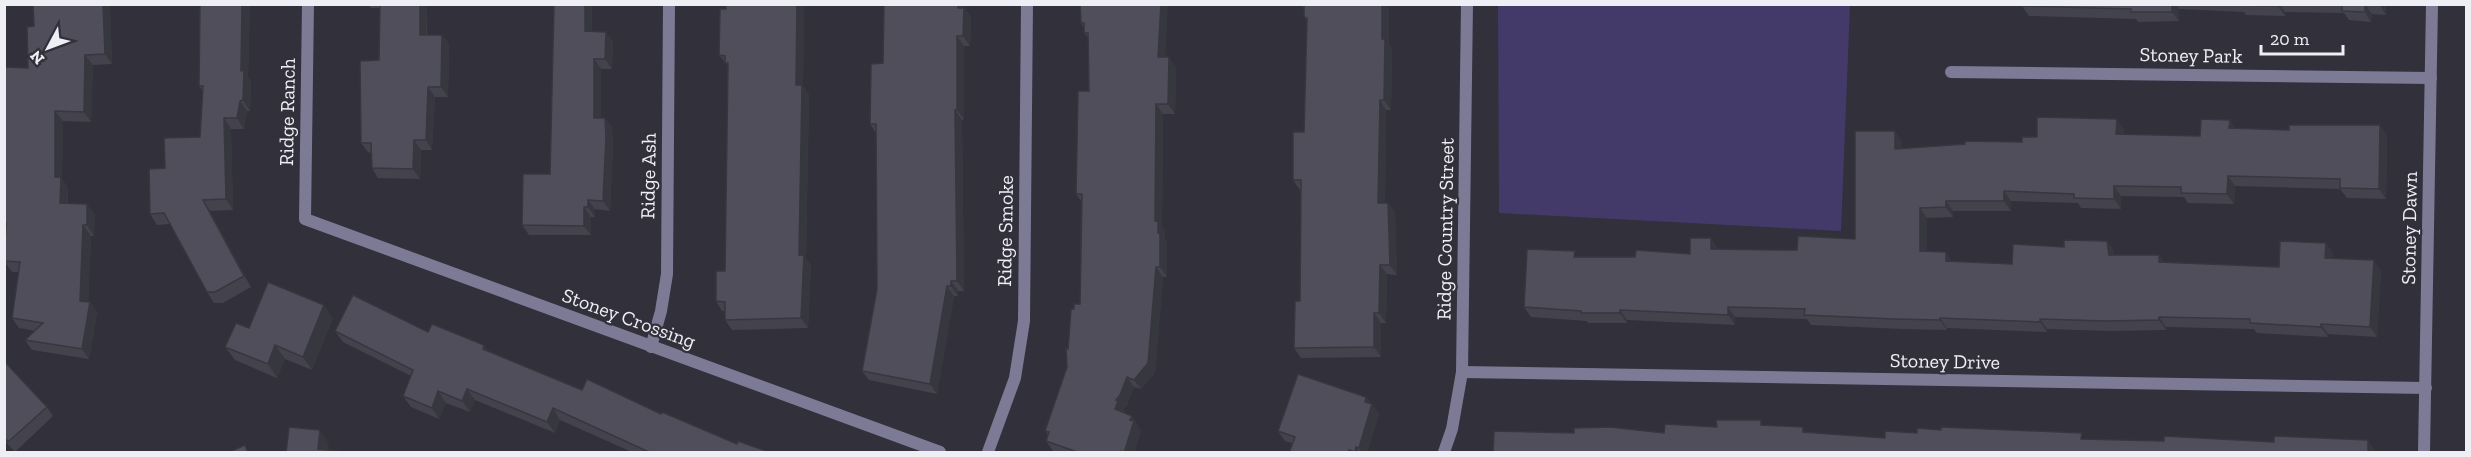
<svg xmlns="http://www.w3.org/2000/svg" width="2471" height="457" font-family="'Zilla Slab',serif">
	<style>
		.green { fill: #433a69 }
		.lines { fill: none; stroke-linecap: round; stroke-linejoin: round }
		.street { stroke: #7d7a96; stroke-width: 12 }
		.wall { fill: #44434d }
		.shaded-wall { fill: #37373f }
		.building { fill: #4f4e5a; stroke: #37373f; stroke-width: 1.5 }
		.labels { text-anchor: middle; stroke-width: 4.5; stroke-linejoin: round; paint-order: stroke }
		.street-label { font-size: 20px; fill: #eeeef5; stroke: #31303b }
	</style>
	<rect width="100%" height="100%" fill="#31303b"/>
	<polygon class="green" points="1498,5 1850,5 1841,231 1499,213"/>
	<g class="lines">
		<g class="street">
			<polyline points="308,4 305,219 940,452"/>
			<polyline points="1951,72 2431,78"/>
			<polyline points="651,347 661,311 667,274 669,4"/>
			<polyline points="1462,372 2426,388"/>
			<polyline points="988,452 1015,378 1024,321 1027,4"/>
			<polyline points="1444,452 1452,429 1462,372 1467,4"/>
			<polyline points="2424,452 2432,4"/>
		</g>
	</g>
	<g class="wall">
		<polygon points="110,4 112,64 93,65 91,122 63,121 62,179 68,188 68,203 95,214 94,236 91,236 88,302 90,302 97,313 89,359 32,350 25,340 35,331 19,328 12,318 19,272 12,272 4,261 6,228 4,226 4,78 28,68 34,26"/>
		<polygon points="200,4 250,4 248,77 251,81 250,111 247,111 244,129 231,129 233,210 210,211 251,287 223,303 214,303 207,292 170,224 157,225 150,214 165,168 200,137 203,91 199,86"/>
		<polygon points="368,4 427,4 427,35 442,35 449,44 448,97 435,97 432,150 421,150 420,179 378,178 372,168 371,153 368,152 361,143 379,60 380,8 371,8"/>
		<polygon points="554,4 592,4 592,31 606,32 613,42 612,69 601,69 601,118 605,118 612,128 613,147 610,211 595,209 595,217 591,217 591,235 529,235 522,225 550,174"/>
		<polygon points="726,4 804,4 803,86 809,95 806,259 811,265 808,328 732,330 725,320 725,311 722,311 716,301 725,271 728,66 719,55"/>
		<polygon points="1080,4 1166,57 1176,67 1175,114 1163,114 1162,226 1165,231 1165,240 1167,243 1167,277 1163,277 1155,373 1141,389 1134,387 1127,405 1123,409 1125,411 1124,413 1132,416 1141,431 1134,453 1057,453 1053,451 1046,441 1048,435 1045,431 1067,367 1068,349 1074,309 1080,304 1081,201 1076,194 1089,91 1088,38 1084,33 1084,28 1081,23"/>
		<polygon points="1301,4 1389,4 1389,44 1392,49 1391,110 1386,110 1385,203 1388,203 1395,213 1397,275 1387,274 1386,323 1381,323 1381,357 1301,358 1294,348 1300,301 1300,190 1293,180 1304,132 1307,21 1304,17 1304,9"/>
		<polygon points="2022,4 2386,4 2386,15 2372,14 2371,22 2349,20 2344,13 2285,12 2285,16 2246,15 2244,12 2179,9 2179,21 2138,22 2136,19 2029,16 2022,6"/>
		<polygon points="965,9 971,17 970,46 964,46 964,119 962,120 964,291 958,291 958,296 954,296 937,394 869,380 862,371 877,289 876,133 870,124 883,63"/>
		<polygon points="2235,128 2387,135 2386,199 2347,198 2340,189 2235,186 2234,204 2188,203 2184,197 2121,196 2121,209 2081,208 2078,203 2011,201 2011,211 1953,211 1953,217 1927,218 1927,251 1953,262 2012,264 2064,247 2107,241 2114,251 2114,255 2159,255 2164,262 2279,267 2326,243 2333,253 2332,258 2381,270 2377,337 2328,334 2328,337 2257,333 2254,329 2166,327 2166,330 2112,331 2047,329 2047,332 1947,328 1947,330 1902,329 1811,325 1807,319 1735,317 1735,325 1627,320 1627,323 1588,323 1587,321 1531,317 1524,307 1579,257 1635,257 1690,254 1711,238 1718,249 1797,250 1855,239 1902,141 1902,149 2022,142 2037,137 2124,129 2124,134 2200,136"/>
		<polygon points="333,318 312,370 285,359 277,378 235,360 225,347 249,328"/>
		<polygon points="335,331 428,332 484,345 489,352 582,390 661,414 737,444 772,453 634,453 560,420 555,433 475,400 470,412 446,403 439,419 411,407 403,396 411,376 343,342"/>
		<polygon points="4,361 47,407 53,416 15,452 4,440"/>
		<polygon points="1366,397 1379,414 1367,453 1289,453 1292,443 1285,441 1278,431"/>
	</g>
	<g class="shaded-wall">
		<polygon points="103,4 110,4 112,64 105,54"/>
		<polygon points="242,4 250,4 248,77 251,81 250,111 243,100 241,71"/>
		<polygon points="420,4 427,4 426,45 420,35"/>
		<polygon points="585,4 592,4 592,41 585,31"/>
		<polygon points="797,4 804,4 803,86 809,95 806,259 811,265 808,328 801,318 796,85"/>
		<polygon points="958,4 965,4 965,9 971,17 970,46 963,36"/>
		<polygon points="1161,4 1168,4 1165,67 1158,57"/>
		<polygon points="1382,4 1389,4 1389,44 1392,49 1391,110 1384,100 1382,39"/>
		<polygon points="2172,4 2176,4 2179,9 2179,21 2172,12"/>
		<polygon points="2278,4 2280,4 2285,12 2285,16 2278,6"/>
		<polygon points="2365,4 2372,14 2371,22 2365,12"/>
		<polygon points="2379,4 2386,4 2386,15"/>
		<polygon points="606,32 613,42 612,69 605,59"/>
		<polygon points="442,35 449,44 448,97 441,87"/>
		<polygon points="957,36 964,46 964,119 957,110"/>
		<polygon points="85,55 93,65 91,122 84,112"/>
		<polygon points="1169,57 1176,67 1175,114 1168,104"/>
		<polygon points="594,59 601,69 601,128 594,118"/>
		<polygon points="428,87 435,97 432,150 426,140"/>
		<polygon points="1380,100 1386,110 1385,213 1378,203"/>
		<polygon points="240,101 247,111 244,129 237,118"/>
		<polygon points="1156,104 1163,114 1162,226 1165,231 1165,240 1167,243 1167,277 1160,267 1155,221"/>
		<polygon points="955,110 962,120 964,291 957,281"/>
		<polygon points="55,111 63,121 62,179 68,188 67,213 60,203 55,177"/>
		<polygon points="224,118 231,129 233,210 226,199"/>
		<polygon points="605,118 612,128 613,147 610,211 603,201"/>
		<polygon points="2117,119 2124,129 2123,144 2116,134"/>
		<polygon points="2230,120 2237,130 2229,128"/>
		<polygon points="2380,125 2387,135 2386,199 2379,189"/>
		<polygon points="1895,131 1902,141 1902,159 1895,149"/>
		<polygon points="414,140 421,150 420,179 413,169"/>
		<polygon points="2228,176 2235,186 2234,204 2227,194"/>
		<polygon points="2114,186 2121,196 2121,209 2114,199"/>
		<polygon points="2004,191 2011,201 2011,211 2004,201"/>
		<polygon points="203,200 210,211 251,287 244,276"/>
		<polygon points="588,200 595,209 595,217 588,207"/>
		<polygon points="1946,201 1953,211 1953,217 1946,207"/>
		<polygon points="1388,203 1395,213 1397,275 1390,265"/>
		<polygon points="87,204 95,214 94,236 87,225"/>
		<polygon points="584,207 591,217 591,235 584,226"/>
		<polygon points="1920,208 1927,218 1927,261 1920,251"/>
		<polygon points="83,225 91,236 88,311 80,301"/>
		<polygon points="1711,238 1718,248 1718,259 1711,249"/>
		<polygon points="2107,241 2114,251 2115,265 2109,255"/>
		<polygon points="2326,243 2333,253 2332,267 2325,258"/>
		<polygon points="1946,252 1953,262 1946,261"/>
		<polygon points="2159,255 2166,265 2159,262"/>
		<polygon points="2374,260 2381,270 2377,337 2370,327"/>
		<polygon points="1380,265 1387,274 1386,323 1379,313"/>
		<polygon points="1156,267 1163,277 1155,373 1141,389 1134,380"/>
		<polygon points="951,281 958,291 958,296 951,286"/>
		<polygon points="947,286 954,296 937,394 930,384"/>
		<polygon points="90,302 97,313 89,359 82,349"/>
		<polygon points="324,305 333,318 312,370 303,357"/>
		<polygon points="1728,307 1735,317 1735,325 1728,315"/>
		<polygon points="1620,310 1627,320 1627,323 1620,313"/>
		<polygon points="1374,313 1381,323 1381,357 1374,347"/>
		<polygon points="2159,317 2166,327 2166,330 2159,320"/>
		<polygon points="1940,318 1947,328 1947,330 1940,320"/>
		<polygon points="2040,319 2047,329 2047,332 2040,322"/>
		<polygon points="2321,324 2328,334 2328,337 2321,327"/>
		<polygon points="275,345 285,359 277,378 268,364"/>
		<polygon points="484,345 492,356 483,349"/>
		<polygon points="1127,377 1134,387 1127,405 1123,409 1125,411 1122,419 1115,409 1116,400"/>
		<polygon points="467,389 475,400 470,412 462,401"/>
		<polygon points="438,391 446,403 439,419 432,408"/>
		<polygon points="1366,397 1379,414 1367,453 1362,453 1359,448"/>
		<polygon points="553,408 560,420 555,433 547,422"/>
		<polygon points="1132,416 1141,431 1134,453 1124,453"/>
		<polygon points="320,430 329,444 328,453 318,449"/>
		<polygon points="2368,440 2375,450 2375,453 2368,453"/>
		<polygon points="1356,447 1360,453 1355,453"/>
	</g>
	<g class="building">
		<polygon points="33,4 103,4 105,54 85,55 84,112 55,111 55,177 61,177 60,203 87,204 87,225 83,225 80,301 90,302 82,349 25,340 43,323 12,318 20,262 4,261 6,223 4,223 5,67 28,68 27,27 34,26"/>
		<polygon points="200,4 242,4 241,71 244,70 243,100 240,101 237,118 224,118 226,199 203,200 244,276 215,292 207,292 164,213 150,214 149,169 165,168 164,138 200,137 203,86 199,86"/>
		<polygon points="380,4 420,4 420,35 442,35 441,87 428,87 426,140 414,140 413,169 372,168 371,143 361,143 360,61 379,60"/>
		<polygon points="554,4 585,4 585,31 606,32 605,59 594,59 594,118 605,118 606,137 603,201 588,200 588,207 584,207 584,226 522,225 523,174 550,174"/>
		<polygon points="726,4 797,4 796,85 802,85 799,255 804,255 801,318 725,320 725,302 716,301 716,271 725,271 728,63 725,63 725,56 719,55 720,9 726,9"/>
		<polygon points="884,4 958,4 958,8 964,8 963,36 957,36 957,110 955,110 957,281 951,281 951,286 947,286 930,384 862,371 877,289 876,124 870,124 871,64 883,63"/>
		<polygon points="1080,4 1161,4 1158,57 1169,57 1168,104 1156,104 1155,221 1158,221 1158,233 1160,233 1160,267 1156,267 1148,363 1134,380 1127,377 1120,395 1116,400 1118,401 1115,409 1132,416 1130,420 1134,421 1124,453 1121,451 1120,453 1080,453 1046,441 1049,432 1045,431 1067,367 1066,348 1068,349 1071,309 1074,309 1074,304 1080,304 1082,194 1076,194 1078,91 1089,91 1088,33 1084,33 1084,23 1081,23"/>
		<polygon points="1304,4 1382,4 1382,39 1385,39 1384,100 1380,100 1378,203 1388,203 1390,265 1380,265 1379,313 1374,313 1374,347 1294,348 1295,301 1300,301 1301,180 1293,180 1293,132 1304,132 1307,18 1304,17"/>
		<polygon points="2022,4 2172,4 2172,12 2131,12 2131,9 2022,6"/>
		<polygon points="2239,4 2278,4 2278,6 2239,5"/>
		<polygon points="2342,4 2365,4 2365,12 2342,11"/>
		<polygon points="2037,117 2117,119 2116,134 2200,136 2201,119 2230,120 2229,128 2289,130 2289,125 2380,125 2379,189 2340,188 2340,179 2228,176 2227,194 2181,193 2181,187 2114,186 2114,199 2074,198 2074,194 2004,191 2004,201 1946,201 1946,207 1920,208 1920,251 1946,252 1946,261 2012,264 2013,244 2064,247 2064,240 2107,241 2109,255 2159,255 2159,262 2279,267 2280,241 2326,243 2325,258 2374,260 2370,327 2321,324 2321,327 2250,323 2250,319 2159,317 2159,320 2105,321 2040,319 2040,322 1940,318 1940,320 1895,319 1804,315 1805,309 1728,307 1728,315 1620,310 1620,313 1581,313 1581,311 1524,307 1527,249 1575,251 1574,257 1635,257 1636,250 1690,254 1690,238 1711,238 1711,249 1777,250 1797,250 1798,236 1855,239 1855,131 1895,131 1895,149 1965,144 1965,141 2022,142 2022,137 2037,137"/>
		<polygon points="268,282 324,305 303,357 275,345 268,364 225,347 236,323 249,328"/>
		<polygon points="353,295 428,332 432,324 484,345 483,349 582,390 587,379 661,414 662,412 737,444 738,441 772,453 651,453 553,408 547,422 467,389 462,401 438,391 432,408 403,396 413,370 335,331"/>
		<polygon points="4,361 47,407 8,442 4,437"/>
		<polygon points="1298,374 1366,397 1365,402 1372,404 1359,448 1356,447 1355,452 1349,450 1348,453 1289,453 1295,437 1278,431"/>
		<polygon points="1716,420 1761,420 1761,425 1803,427 1803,432 1885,438 1885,431 1917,433 1917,428 1941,430 1941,427 2082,433 2081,439 2164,441 2164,436 2274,442 2274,436 2368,440 2368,453 1493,453 1494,431 1574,433 1574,428 1610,427 1664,433 1665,424 1717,427"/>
		<polygon points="289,427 320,430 318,449 339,451 339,453 286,453"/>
		<polygon points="245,445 248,453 227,453"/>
	</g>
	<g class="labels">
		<g class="street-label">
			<text transform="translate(2191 55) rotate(1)" y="7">Stoney Park</text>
			<text transform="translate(287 112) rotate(-89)" y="7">Ridge Ranch</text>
			<text transform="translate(648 176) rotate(-89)" y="7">Ridge Ash</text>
			<text transform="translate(2409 228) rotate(-89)" y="7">Stoney Dawn</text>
			<text transform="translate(1445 229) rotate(-89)" y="7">Ridge Country Street</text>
			<text transform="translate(1005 231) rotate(-89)" y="7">Ridge Smoke</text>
			<text transform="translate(629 318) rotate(20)" y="7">Stoney Crossing</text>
			<text transform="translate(1945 361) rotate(1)" y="7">Stoney Drive</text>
		</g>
	</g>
	<rect width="2471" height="457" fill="none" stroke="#eeeef5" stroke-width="12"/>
	<g transform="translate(48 48) rotate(229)" stroke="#31303b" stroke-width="4.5" paint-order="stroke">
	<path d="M0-4.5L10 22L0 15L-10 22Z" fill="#eeeef5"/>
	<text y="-9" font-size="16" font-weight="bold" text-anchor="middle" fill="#eeeef5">N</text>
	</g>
	<path d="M2261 45v9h82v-9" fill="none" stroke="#eeeef5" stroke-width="3"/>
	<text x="2270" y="45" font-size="18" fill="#eeeef5" stroke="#31303b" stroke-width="4.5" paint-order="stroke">20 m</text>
</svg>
